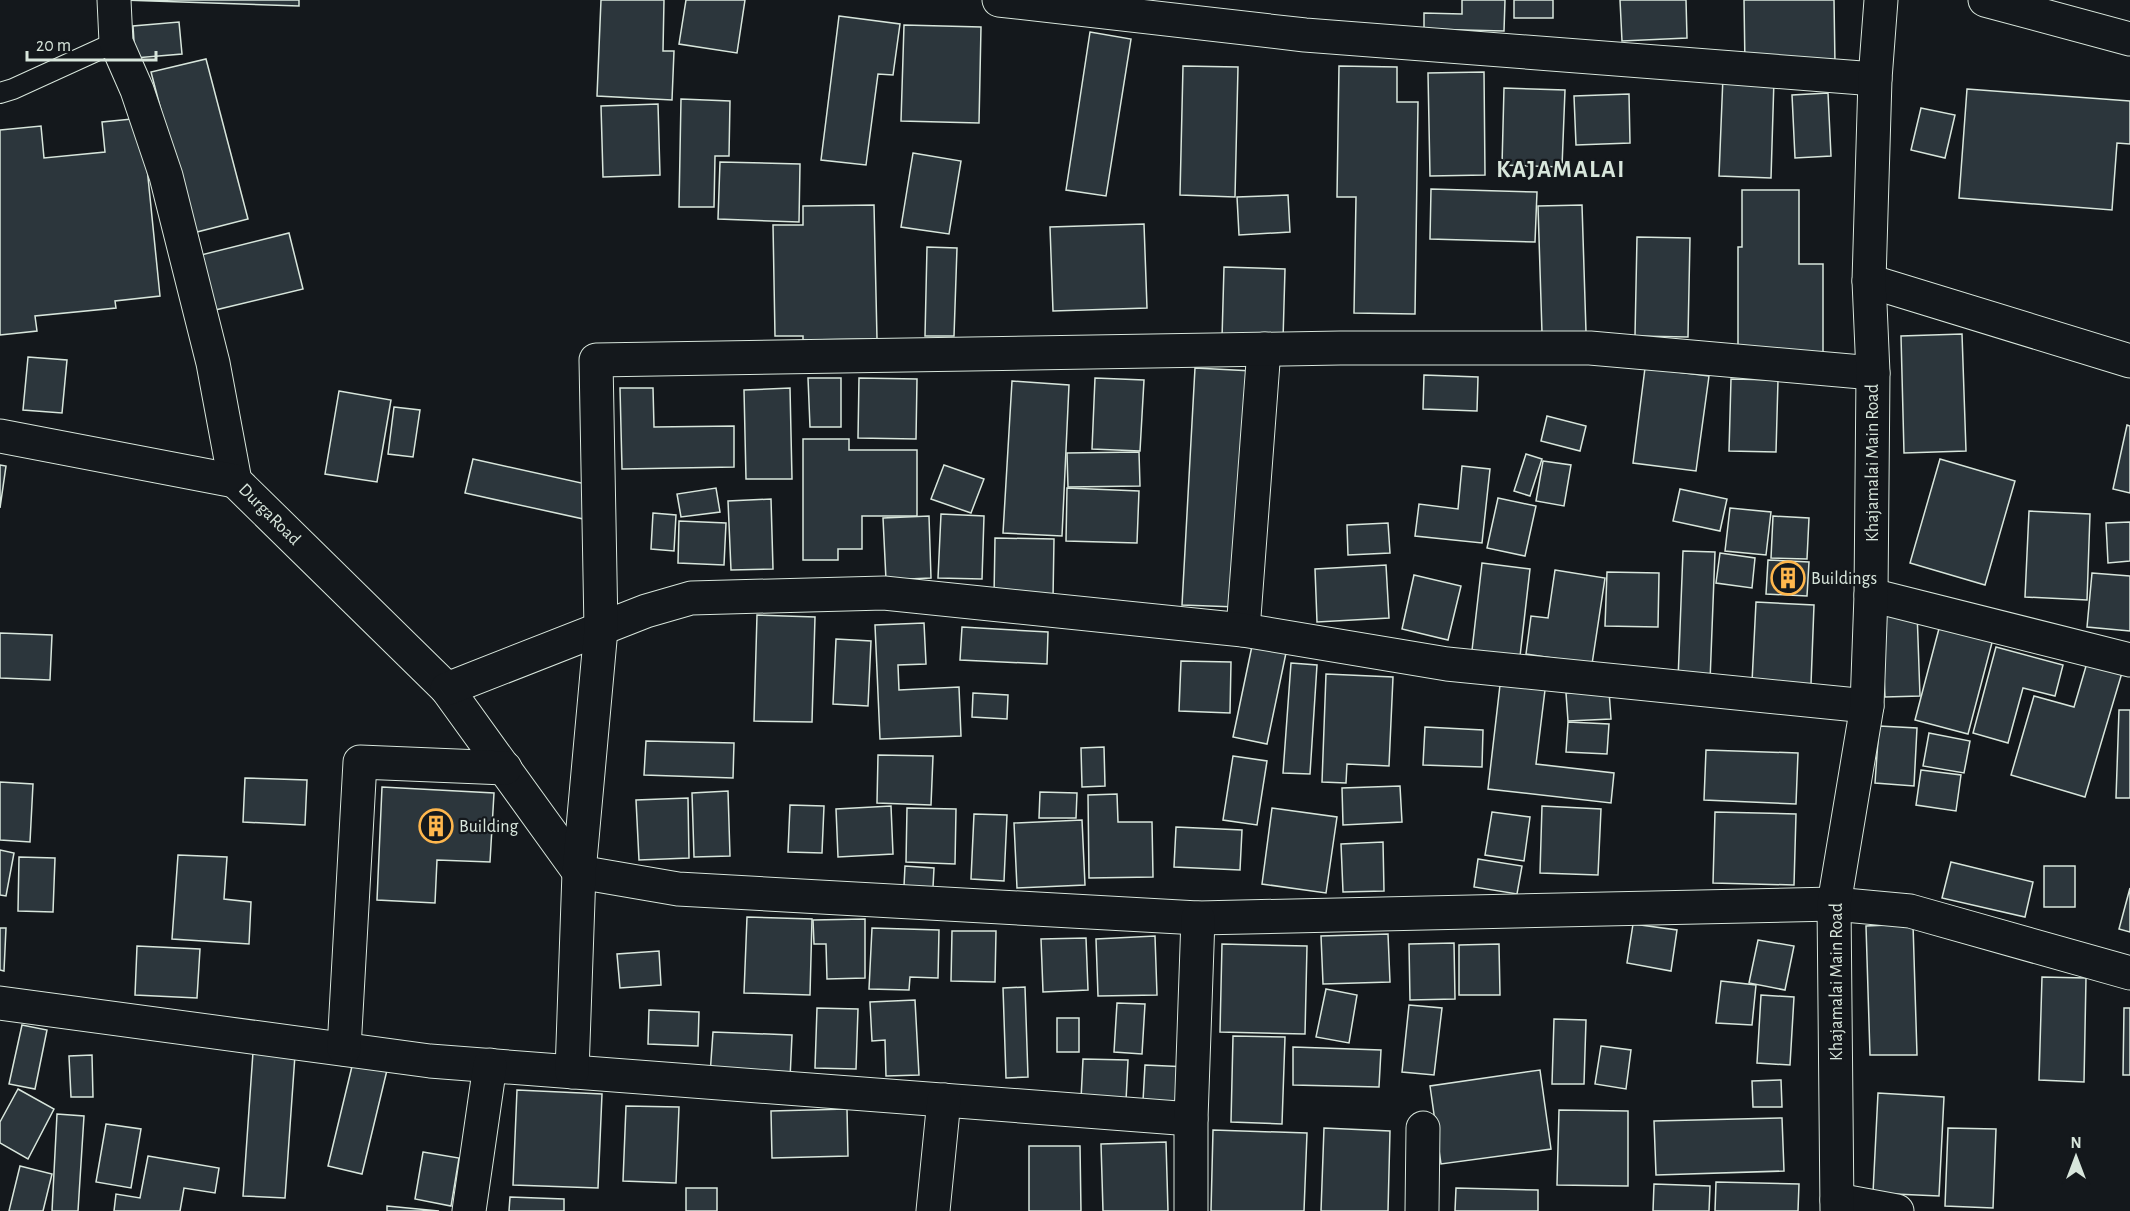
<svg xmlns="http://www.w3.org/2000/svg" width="2130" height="1211" font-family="'Alegreya Sans',sans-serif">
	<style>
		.building { fill: #2c363c; stroke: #d8e6dc; stroke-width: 1.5 }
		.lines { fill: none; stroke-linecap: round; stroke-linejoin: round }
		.service-casing { stroke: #d8e6dc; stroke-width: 22 }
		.minor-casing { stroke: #d8e6dc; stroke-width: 35 }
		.secondary-casing { stroke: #d8e6dc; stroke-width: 35 }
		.service { stroke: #14181c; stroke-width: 20 }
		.minor { stroke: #14181c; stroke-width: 33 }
		.secondary { stroke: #14181c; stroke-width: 33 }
		.labels { text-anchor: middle; stroke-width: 4.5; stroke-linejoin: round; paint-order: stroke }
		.street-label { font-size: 18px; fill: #d8e6dc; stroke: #14181c }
		.poi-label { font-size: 18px; fill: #d8e6dc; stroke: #14181c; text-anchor: start }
		.district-label { font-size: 24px; font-weight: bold; letter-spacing: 1.5px; fill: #d8e6dc; stroke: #14181c }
	</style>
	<rect width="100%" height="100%" fill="#14181c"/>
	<g class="building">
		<polygon points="122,0 299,0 299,6"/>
		<polygon points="601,0 664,0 663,51 674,51 672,100 597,96"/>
		<polygon points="686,0 745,0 737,53 679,44"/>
		<polygon points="1462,0 1505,0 1504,31 1424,29 1424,13 1462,14"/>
		<rect x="1514" y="0" width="39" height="18"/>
		<polygon points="1620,0 1686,0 1687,38 1622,41"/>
		<polygon points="1744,0 1834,0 1835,65 1745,66"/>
		<polygon points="839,16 900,24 893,75 878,74 866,165 821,160"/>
		<polygon points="179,22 182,54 135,58 133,26"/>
		<polygon points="904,25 981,27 979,123 901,121"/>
		<polygon points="1090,32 1131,39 1106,196 1066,190"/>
		<polygon points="206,59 248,219 193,233 151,72"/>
		<polygon points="1183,66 1238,67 1235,197 1180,195"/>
		<polygon points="1339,66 1397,67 1397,102 1418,102 1415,314 1354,313 1356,197 1337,197"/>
		<polygon points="1484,72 1485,175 1430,176 1428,73"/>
		<polygon points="1723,76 1774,79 1771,178 1719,176"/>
		<polygon points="1504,88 1565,90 1562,167 1502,165"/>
		<polygon points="1967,89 2130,101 2130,144 2117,143 2112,210 1959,198"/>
		<polygon points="1828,93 1831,156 1795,158 1792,95"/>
		<polygon points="1629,94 1630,143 1576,145 1574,96"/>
		<polygon points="681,99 730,101 729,156 715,156 714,207 679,207"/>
		<polygon points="658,104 660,175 603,177 601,106"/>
		<polygon points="1921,108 1955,115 1945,158 1911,150"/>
		<polygon points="142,118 160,296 115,301 116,308 35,316 37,331 0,335 0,130 41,126 44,158 105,152 102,122"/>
		<polygon points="913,153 961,161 949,234 901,227"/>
		<polygon points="720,162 800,164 799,222 718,219"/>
		<polygon points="1431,189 1537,192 1535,242 1430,239"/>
		<polygon points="1742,190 1799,190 1799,264 1823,264 1823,352 1738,351 1738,247 1742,247"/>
		<polygon points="1288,195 1290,232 1239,235 1237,197"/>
		<polygon points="874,205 877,339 803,340 803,336 775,336 773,225 803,225 803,206"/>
		<polygon points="1582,205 1586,332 1542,333 1538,206"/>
		<polygon points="1144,224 1147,308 1053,311 1050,227"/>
		<polygon points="289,233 303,289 211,311 197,256"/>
		<polygon points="1637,237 1690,238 1688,337 1635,336"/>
		<polygon points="927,247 957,248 954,336 925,336"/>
		<polygon points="1224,267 1285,269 1283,340 1222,338"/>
		<polygon points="1962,334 1966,451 1904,453 1901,336"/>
		<polygon points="28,357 67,360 62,413 23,410"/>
		<polygon points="1195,368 1253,371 1237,607 1182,605"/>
		<polygon points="1645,368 1709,376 1696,471 1633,463"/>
		<polygon points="1424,375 1478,377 1477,411 1423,409"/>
		<polygon points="808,378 841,378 841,427 810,427"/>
		<polygon points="859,378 917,379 916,439 858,438"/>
		<polygon points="1095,378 1144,380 1140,451 1092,449"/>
		<polygon points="1731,379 1778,380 1776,452 1729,451"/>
		<polygon points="1012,381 1069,385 1062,536 1003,533"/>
		<polygon points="620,388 653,388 654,427 734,426 734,467 622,469"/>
		<polygon points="790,388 792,479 746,479 744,390"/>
		<polygon points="339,391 391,400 377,482 325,474"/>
		<polygon points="394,407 420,410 413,457 388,454"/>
		<polygon points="1547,416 1586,426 1580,451 1541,441"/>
		<polygon points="2127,425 2130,426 2130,493 2113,489"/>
		<polygon points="803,439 849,439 849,450 917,450 917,516 862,516 862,549 838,549 838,560 803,560"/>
		<polygon points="1139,452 1140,486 1068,487 1067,453"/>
		<polygon points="1526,454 1542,459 1530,496 1514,491"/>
		<polygon points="473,459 595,486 588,520 465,493"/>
		<polygon points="1940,459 2015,481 1985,585 1910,563"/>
		<polygon points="1543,461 1571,465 1564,506 1536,501"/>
		<polygon points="0,465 6,466 0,508"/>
		<polygon points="944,465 984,479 971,513 931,499"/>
		<polygon points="1462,466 1490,469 1482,543 1415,536 1419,504 1458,509"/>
		<polygon points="716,488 720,512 681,517 677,494"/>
		<polygon points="1067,488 1139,491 1137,543 1066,541"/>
		<polygon points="1680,489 1727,499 1720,531 1673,521"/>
		<polygon points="1498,498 1536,506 1525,556 1487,548"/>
		<polygon points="771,499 773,569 731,570 728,501"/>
		<polygon points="1730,508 1771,512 1766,555 1725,551"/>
		<polygon points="2029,511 2090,514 2087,600 2025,597"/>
		<polygon points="653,513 676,515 674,551 651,549"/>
		<polygon points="941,514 984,516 982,579 938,578"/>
		<polygon points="929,516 931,578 886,580 883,518"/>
		<polygon points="1773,516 1809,518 1807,559 1771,558"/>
		<polygon points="679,521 726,523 724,565 678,563"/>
		<polygon points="2130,522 2130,561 2108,563 2106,523"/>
		<polygon points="1388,523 1390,553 1348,555 1347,525"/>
		<polygon points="995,538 1054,539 1053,598 994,596"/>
		<polygon points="1683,551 1715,552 1710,681 1678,680"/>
		<polygon points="1720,553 1755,558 1752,588 1716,583"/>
		<polygon points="1768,560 1809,562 1807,596 1766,594"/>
		<polygon points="1482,563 1530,569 1519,665 1471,659"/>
		<polygon points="1386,565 1389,618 1317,622 1315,569"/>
		<polygon points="1555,570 1605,578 1592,664 1526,654 1531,616 1548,618"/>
		<polygon points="1607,572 1659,573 1658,627 1605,626"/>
		<polygon points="2092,573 2130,576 2130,631 2087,627"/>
		<polygon points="1414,575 1461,586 1448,640 1402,629"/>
		<polygon points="1756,602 1814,605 1811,684 1752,682"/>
		<polygon points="1917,611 1920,696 1885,697 1881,612"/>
		<polygon points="757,615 815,617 812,722 754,721"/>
		<polygon points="1941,621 1994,635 1968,734 1915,720"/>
		<polygon points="924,623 926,664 898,665 899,690 959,687 961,736 880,739 875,625"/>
		<polygon points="962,627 1048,632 1047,664 960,660"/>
		<polygon points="0,633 52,635 50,680 0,678"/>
		<polygon points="836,639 871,641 868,706 833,704"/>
		<polygon points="1252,646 1286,653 1267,744 1233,737"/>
		<polygon points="1996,647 2063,665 2055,696 2023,688 2008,743 1973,733"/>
		<polygon points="2089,656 2124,666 2085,797 2011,775 2034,696 2074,707"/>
		<polygon points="1181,661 1231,662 1230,713 1179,711"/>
		<polygon points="1291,663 1317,665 1310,774 1283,773"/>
		<polygon points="1326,674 1393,677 1389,766 1347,764 1346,783 1322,782"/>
		<polygon points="1500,685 1545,690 1536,764 1614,773 1611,803 1488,789"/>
		<polygon points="1609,691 1611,719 1568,721 1566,693"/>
		<polygon points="973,693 1008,695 1007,719 972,717"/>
		<polygon points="2119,710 2130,710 2130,798 2116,798"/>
		<polygon points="1568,722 1609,724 1607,754 1566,752"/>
		<polygon points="1879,726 1917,728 1914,786 1875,783"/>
		<polygon points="1425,727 1483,730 1482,767 1423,765"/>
		<polygon points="1929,733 1970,741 1964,773 1923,766"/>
		<polygon points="646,741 734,743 733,778 644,775"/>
		<polygon points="1104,747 1105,786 1082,787 1081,748"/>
		<polygon points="1706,750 1798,753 1796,804 1704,800"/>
		<polygon points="878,755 933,756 931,805 877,803"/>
		<polygon points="1233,756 1267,761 1257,825 1223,820"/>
		<polygon points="1921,770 1961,775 1956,811 1916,805"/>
		<polygon points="245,778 307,780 305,825 243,822"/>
		<polygon points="0,782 33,784 30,842 0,840"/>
		<polygon points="1400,786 1402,822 1343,825 1342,788"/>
		<polygon points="382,787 494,793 490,862 437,860 435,903 377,900"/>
		<polygon points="728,791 730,856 694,857 692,793"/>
		<polygon points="1040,792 1077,793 1076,818 1039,818"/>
		<polygon points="1117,794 1118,822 1152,822 1153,877 1089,878 1088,795"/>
		<polygon points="688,798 689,858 639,860 636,800"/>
		<polygon points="790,805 824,806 822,853 788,852"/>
		<polygon points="891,806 893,854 838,857 836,809"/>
		<polygon points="1542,806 1601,809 1598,875 1540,873"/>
		<polygon points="907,808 956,809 955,864 906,862"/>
		<polygon points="1272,808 1337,817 1326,893 1262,884"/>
		<polygon points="1492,812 1530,817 1524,861 1485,855"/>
		<polygon points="1715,812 1796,814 1794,885 1713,883"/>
		<polygon points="974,814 1007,815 1004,881 971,879"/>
		<polygon points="1082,820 1085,885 1017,888 1014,823"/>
		<polygon points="1176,827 1242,830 1240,870 1174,867"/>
		<polygon points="1383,842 1384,891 1343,892 1341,844"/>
		<polygon points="0,850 14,853 6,896 0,895"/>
		<polygon points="178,855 227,857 224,899 251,902 249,944 172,939"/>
		<polygon points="19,857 55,858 53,912 18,911"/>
		<polygon points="1478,859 1522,866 1517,894 1474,887"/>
		<polygon points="1951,862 2033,882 2025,917 1942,898"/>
		<polygon points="905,866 934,868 933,887 904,886"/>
		<rect x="2044" y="866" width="31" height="41"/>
		<polygon points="2130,888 2130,932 2119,929"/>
		<polygon points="747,917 812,919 810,995 744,993"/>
		<polygon points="865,919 865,978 827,979 826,944 814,944 813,920"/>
		<polygon points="1633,924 1677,930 1671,971 1627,963"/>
		<polygon points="1913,924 1917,1055 1870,1055 1866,926"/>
		<polygon points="0,928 6,928 4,971 0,970"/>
		<polygon points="872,928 939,930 938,978 910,977 909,990 869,989"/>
		<polygon points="952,931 996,931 995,982 951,981"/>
		<polygon points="1388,934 1390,982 1323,984 1321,936"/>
		<polygon points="1155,936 1157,995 1098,996 1096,939"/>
		<polygon points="1086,938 1088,990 1043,992 1041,939"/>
		<polygon points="1758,940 1794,946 1785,990 1749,983"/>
		<polygon points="1454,943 1455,999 1410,1000 1409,944"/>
		<polygon points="1222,944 1307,946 1305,1034 1220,1032"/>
		<polygon points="1499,944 1500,995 1459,995 1459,945"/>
		<polygon points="137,946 200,949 197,998 135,995"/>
		<polygon points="659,951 661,985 620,988 617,954"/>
		<polygon points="2042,977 2086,978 2084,1082 2039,1080"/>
		<polygon points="1721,981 1756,985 1752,1025 1716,1023"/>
		<polygon points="1025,987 1028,1077 1006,1078 1003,988"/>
		<polygon points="1326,989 1357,995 1349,1043 1316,1037"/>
		<polygon points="1761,995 1794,997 1790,1065 1757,1063"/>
		<polygon points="915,1000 919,1075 886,1076 885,1040 872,1041 870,1002"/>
		<polygon points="1117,1003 1145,1004 1142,1054 1114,1052"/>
		<polygon points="1409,1005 1442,1008 1434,1075 1402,1072"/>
		<polygon points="817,1008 858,1009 856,1069 815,1068"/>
		<polygon points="2124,1008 2130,1008 2130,1075 2123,1075"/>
		<polygon points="649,1010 699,1012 698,1046 648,1044"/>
		<rect x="1057" y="1018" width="22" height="34"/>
		<polygon points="1554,1019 1586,1020 1584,1084 1552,1084"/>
		<polygon points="22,1025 47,1030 35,1089 9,1084"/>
		<polygon points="713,1032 792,1035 790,1079 710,1075"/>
		<polygon points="1233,1036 1285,1037 1282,1124 1231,1122"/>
		<polygon points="1601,1046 1631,1050 1626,1089 1595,1084"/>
		<polygon points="1293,1047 1381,1050 1379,1087 1293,1085"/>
		<polygon points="253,1052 295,1055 285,1198 243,1196"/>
		<polygon points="92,1055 93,1097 71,1097 69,1056"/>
		<polygon points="354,1058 388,1066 362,1174 328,1166"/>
		<polygon points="1083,1059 1128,1060 1126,1101 1081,1099"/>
		<polygon points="1145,1065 1189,1067 1187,1103 1143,1101"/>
		<polygon points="1540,1070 1551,1149 1441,1164 1430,1086"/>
		<polygon points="1781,1080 1782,1107 1753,1107 1752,1081"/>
		<polygon points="18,1089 54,1109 28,1159 0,1143 0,1122"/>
		<polygon points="517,1090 602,1094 598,1188 513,1185"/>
		<polygon points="1878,1093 1944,1097 1939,1196 1873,1193"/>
		<polygon points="626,1106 679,1107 676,1183 623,1181"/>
		<polygon points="847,1109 848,1156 772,1158 771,1111"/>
		<polygon points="1559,1110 1628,1111 1628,1186 1557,1185"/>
		<polygon points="57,1114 84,1116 78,1211 52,1211"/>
		<polygon points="1782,1118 1784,1171 1656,1175 1654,1121"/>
		<polygon points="106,1124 141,1129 131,1188 96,1182"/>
		<polygon points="1324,1128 1390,1131 1388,1211 1321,1211"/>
		<polygon points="1948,1128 1996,1129 1993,1208 1945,1206"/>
		<polygon points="1213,1130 1307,1133 1304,1211 1211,1211"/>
		<polygon points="1166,1142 1168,1211 1103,1211 1101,1144"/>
		<polygon points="1029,1146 1080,1146 1081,1211 1029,1211"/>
		<polygon points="423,1152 459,1158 451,1206 415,1199"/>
		<polygon points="148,1156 219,1168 215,1193 184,1188 180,1211 114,1211 116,1194 140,1198"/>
		<polygon points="20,1166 52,1174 43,1211 9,1211"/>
		<polygon points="1716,1182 1799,1184 1798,1211 1715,1211"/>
		<polygon points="1654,1184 1710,1186 1709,1211 1653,1211"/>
		<rect x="686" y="1188" width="31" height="23"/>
		<polygon points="1456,1188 1538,1190 1538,1211 1455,1211"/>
		<polygon points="510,1197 564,1199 564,1211 509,1211"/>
		<polygon points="387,1206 439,1211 387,1211"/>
	</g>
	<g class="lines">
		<defs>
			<polyline id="service" points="0,93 13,89 116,42"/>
			<g id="minor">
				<polyline points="114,0 116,42 137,90 166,176 213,363 235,481 447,689 579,872 678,889 1198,918 1834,904 1910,911 2130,973"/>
				<polyline points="999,0 1305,35 1875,79"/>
				<polyline points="1985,0 2130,39"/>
				<polyline points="1869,281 2130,361"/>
				<polyline points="0,436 235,481"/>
				<polyline points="1871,595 2130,660"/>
				<polyline points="1243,630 1264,349"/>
				<polyline points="447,689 646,611 691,598 884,593 1243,630 1447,664 1867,706"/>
				<polyline points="0,1003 430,1061 1191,1119"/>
				<polyline points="344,1049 360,762 505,768"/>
				<polyline points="572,1072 579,872 601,629 596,360 1340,348 1590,348 1873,373"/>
				<polyline points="1837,1200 1897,1211"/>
				<polyline points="469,1211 490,1065"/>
				<polyline points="933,1211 944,1100"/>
				<polyline points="1191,1211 1191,1119 1198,918"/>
				<polyline points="1422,1211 1423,1128"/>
			</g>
			<polyline id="secondary" points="1837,1211 1834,904 1867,706 1871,595 1873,373 1869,281 1875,79 1881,0"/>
		</defs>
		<use href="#service" class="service-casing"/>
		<use href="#minor" class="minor-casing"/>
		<use href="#secondary" class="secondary-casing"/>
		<use href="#service" class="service"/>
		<use href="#minor" class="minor"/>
		<use href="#secondary" class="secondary"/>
	</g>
	<defs>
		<symbol id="building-ring" viewBox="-11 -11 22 22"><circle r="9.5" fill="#14181c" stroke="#ffb74d" stroke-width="1.5"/><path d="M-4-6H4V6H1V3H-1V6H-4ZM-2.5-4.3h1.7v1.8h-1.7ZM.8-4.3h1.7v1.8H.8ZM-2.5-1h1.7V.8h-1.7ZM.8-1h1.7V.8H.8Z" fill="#ffb74d"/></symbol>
	</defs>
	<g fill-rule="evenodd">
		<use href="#building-ring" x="1769" y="559" width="38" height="38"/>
		<use href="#building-ring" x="417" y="807" width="38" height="38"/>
	</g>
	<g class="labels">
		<g class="street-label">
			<text transform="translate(1872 463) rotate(-90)" y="6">Khajamalai Main Road</text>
			<text transform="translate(270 514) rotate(45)" y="6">DurgaRoad</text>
			<text transform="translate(1836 982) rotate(-90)" y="6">Khajamalai Main Road</text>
		</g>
		<g class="poi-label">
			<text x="1811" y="584">Buildings</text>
			<text x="459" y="832">Building</text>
		</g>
		<g class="district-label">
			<text x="1561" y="177">KAJAMALAI</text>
		</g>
	</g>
	<g transform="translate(2076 1157)" stroke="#14181c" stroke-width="4.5" paint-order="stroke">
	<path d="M0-4.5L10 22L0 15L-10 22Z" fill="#d8e6dc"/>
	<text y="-9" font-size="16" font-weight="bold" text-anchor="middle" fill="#d8e6dc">N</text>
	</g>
	<path d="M27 51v9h129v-9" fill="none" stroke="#d8e6dc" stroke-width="3"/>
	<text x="36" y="51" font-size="18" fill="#d8e6dc" stroke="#14181c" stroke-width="4.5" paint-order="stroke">20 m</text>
</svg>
